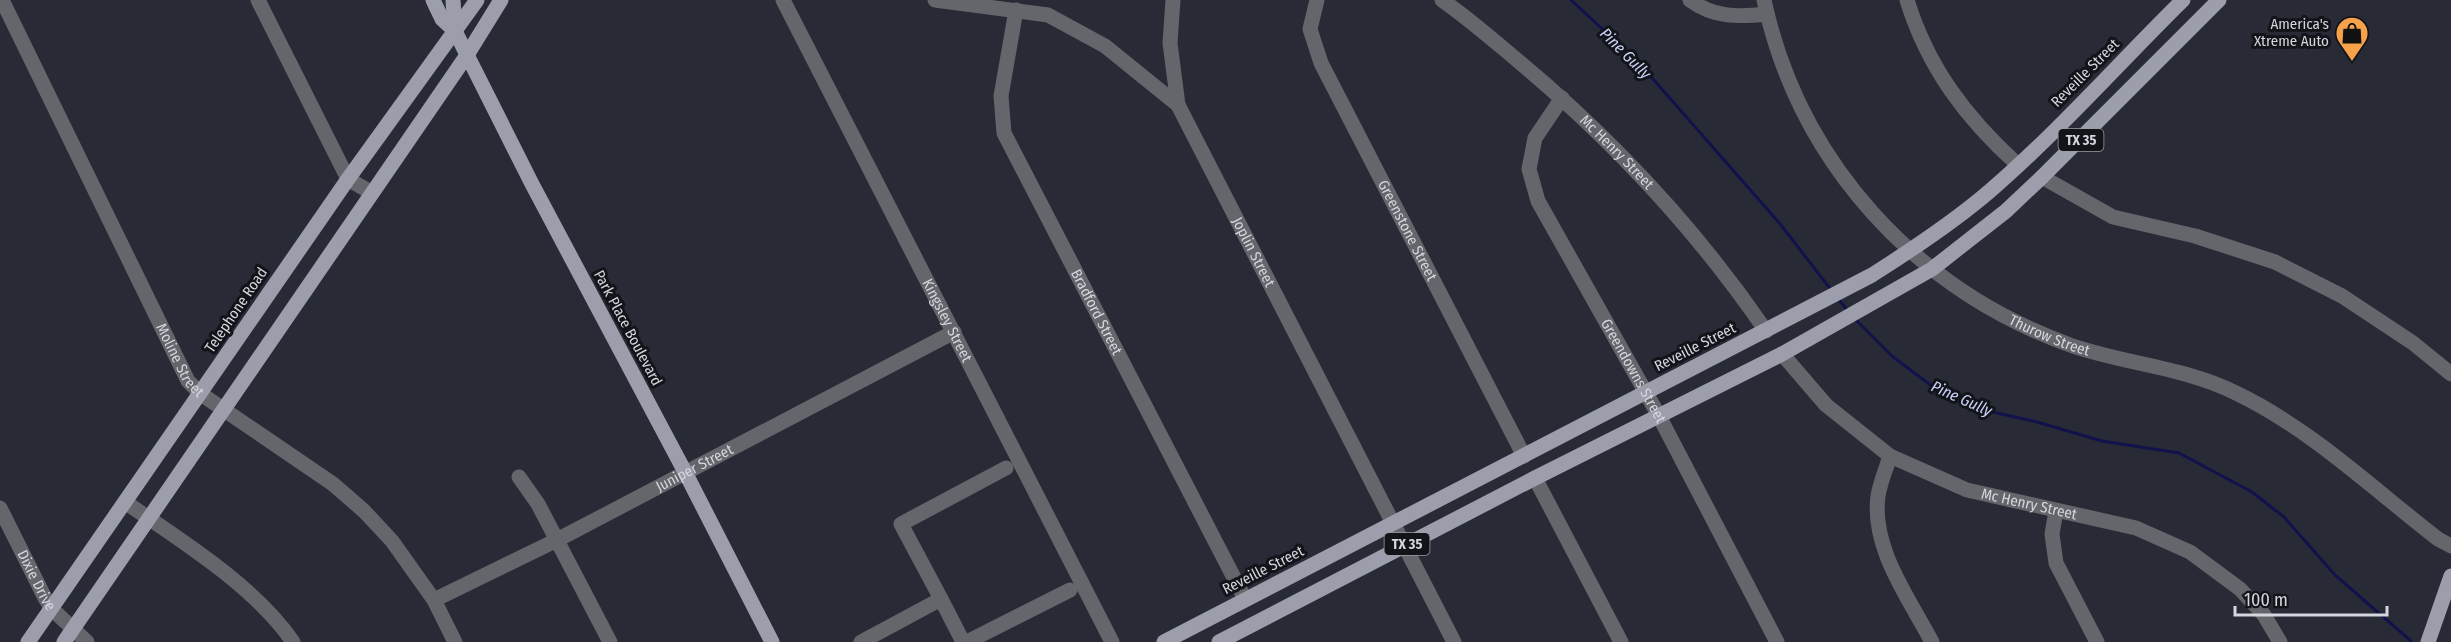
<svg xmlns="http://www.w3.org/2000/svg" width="2451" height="642" font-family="'Fira Sans Condensed',sans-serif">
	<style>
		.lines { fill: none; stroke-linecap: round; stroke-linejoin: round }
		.stream { stroke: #11124c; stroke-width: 3 }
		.minor { stroke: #64666b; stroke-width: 15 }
		.major { stroke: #9c9fab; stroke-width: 15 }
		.labels { text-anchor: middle; stroke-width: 6; stroke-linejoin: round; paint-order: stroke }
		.shield { fill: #121419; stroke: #9a9ca3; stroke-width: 1.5 }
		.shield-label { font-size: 14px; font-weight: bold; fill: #d4d6de }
		.poi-label { font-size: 15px; fill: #d4d6de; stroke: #121419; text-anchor: end }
		.street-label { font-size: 15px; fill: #d4d6de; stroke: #121419 }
		.water-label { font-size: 16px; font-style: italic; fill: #c9d2f8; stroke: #121419 }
	</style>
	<rect width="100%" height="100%" fill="#282b36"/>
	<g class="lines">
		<g class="stream">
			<polyline points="1571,0 1639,63 1781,225 1832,291"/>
			<polyline points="1838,299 1849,312"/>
			<polyline points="1855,319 1892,356 1937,390 1979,409 2037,422 2102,441 2179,453 2252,492 2284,517 2335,575 2411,641"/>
		</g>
		<g class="minor">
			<path id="s1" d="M2,0L188,381L201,394L333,484L364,511L392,541L434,600L455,642"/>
			<polyline points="258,0 348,179 372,193"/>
			<path id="s2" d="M783,0L1112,642"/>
			<path id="s3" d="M935,0L1048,15L1105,46L1178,105L1454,642"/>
			<polyline points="1173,0 1170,43 1178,105"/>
			<path id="s4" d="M1317,0L1310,29L1321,63L1524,456"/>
			<path id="s5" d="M1442,0C1468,18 1492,39 1517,60C1612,139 1696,229 1766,331"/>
			<path d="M1690,0C1714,18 1739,17 1767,14"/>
			<path id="s6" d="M1764,0C1799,162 1915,289 2070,345C2124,364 2184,367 2236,393C2311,429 2372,488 2438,539L2451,546"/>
			<path d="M1907,0C1928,68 1966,118 2018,165"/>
			<path id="s7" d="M1016,10L1001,96L1004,133L1245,599"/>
			<path id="s8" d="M1562,98L1535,138L1529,169L1538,201L1659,416L1777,642"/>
			<polyline points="2042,177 2113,217 2195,236 2275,262 2342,296 2413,343 2451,374"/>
			<path id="s9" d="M1782,354L1826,405L1890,456L1967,490L2136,528L2190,552L2240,589L2264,615L2280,642"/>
			<path d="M1890,456C1886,469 1880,483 1878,496C1871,548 1909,598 1932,642"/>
			<polyline points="519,477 538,504 610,642"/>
			<polyline points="1535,478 1621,642"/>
			<path d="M125,502C180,540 255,586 293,642"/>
			<path id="s10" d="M0,508L45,598L52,609L87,642"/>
			<polyline points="2056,511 2052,534 2056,563 2097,642"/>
			<polyline points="941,599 962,640 967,642 1070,590"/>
			<path id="s11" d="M434,600L557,540L954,332"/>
			<polyline points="861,642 941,599 901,524 1006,468"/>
		</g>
		<g class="major">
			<polyline points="433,0 442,19 455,31 532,184 685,472 772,642"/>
			<polyline points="453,0 455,31"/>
			<polyline points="28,642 348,179 477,0"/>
			<polyline points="64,642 467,55 501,0"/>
			<path d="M1164,642L1872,275C1913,249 1954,222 1991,190C2059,131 2119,63 2183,0"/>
			<polyline points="1219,642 1535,478 1782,354 1932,269 2006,211 2042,177 2219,0"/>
			<polyline points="2428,642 2451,576"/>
		</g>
	</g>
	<defs>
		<symbol id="shop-pin" viewBox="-11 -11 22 30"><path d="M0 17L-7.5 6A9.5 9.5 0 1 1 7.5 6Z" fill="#f7a248" stroke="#121419"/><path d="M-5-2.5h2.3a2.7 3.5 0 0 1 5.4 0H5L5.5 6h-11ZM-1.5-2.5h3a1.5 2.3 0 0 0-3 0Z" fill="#111"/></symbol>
	</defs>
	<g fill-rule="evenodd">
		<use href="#shop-pin" x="2333" y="14" width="38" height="52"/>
	</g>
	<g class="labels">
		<g class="shield">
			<rect x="2058.5" y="129" width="45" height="22" rx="4.5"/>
			<rect x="1384.5" y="533" width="45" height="22" rx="4.5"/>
		</g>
		<g class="shield-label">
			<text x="2081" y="145">TX 35</text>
			<text x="1407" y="549">TX 35</text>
		</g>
		<g class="poi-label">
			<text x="2329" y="29">America's<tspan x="2329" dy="17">Xtreme Auto</tspan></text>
		</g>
		<g class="street-label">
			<text transform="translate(2085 73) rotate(-45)" y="5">Reveille Street</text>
			<text dy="5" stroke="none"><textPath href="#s5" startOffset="232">Mc Henry Street</textPath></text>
			<text dy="5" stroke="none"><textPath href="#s4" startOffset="254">Greenstone Street</textPath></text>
			<text dy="5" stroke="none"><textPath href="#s3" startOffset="438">Joplin Street</textPath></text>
			<text transform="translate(236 310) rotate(-56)" y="5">Telephone Road</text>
			<text dy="5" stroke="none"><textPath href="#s7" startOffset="326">Bradford Street</textPath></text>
			<text dy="5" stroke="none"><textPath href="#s2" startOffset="360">Kingsley Street</textPath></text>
			<text transform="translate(628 328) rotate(62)" y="5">Park Place Boulevard</text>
			<text dy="5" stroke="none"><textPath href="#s6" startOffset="459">Thurow Street</textPath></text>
			<text transform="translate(1695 347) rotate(-27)" y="5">Reveille Street</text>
			<text dy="5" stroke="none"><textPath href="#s1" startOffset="402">Moline Street</textPath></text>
			<text dy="5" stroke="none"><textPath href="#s8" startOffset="308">Greendowns Street</textPath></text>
			<text dy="5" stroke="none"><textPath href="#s11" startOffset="292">Juniper Street</textPath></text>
			<text dy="5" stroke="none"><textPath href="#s9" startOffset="297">Mc Henry Street</textPath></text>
			<text transform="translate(1263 570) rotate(-27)" y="5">Reveille Street</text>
			<text dy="5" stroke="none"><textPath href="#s10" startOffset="81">Dixie Drive</textPath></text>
		</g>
		<g class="water-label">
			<text transform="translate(1626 53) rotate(45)" y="6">Pine Gully</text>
			<text transform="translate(1962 398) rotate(24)" y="6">Pine Gully</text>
		</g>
	</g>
	<path d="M2235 606v9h152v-9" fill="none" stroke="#d4d6de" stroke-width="3"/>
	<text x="2244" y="606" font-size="18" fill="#d4d6de" stroke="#121419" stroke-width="4.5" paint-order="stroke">100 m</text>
</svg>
